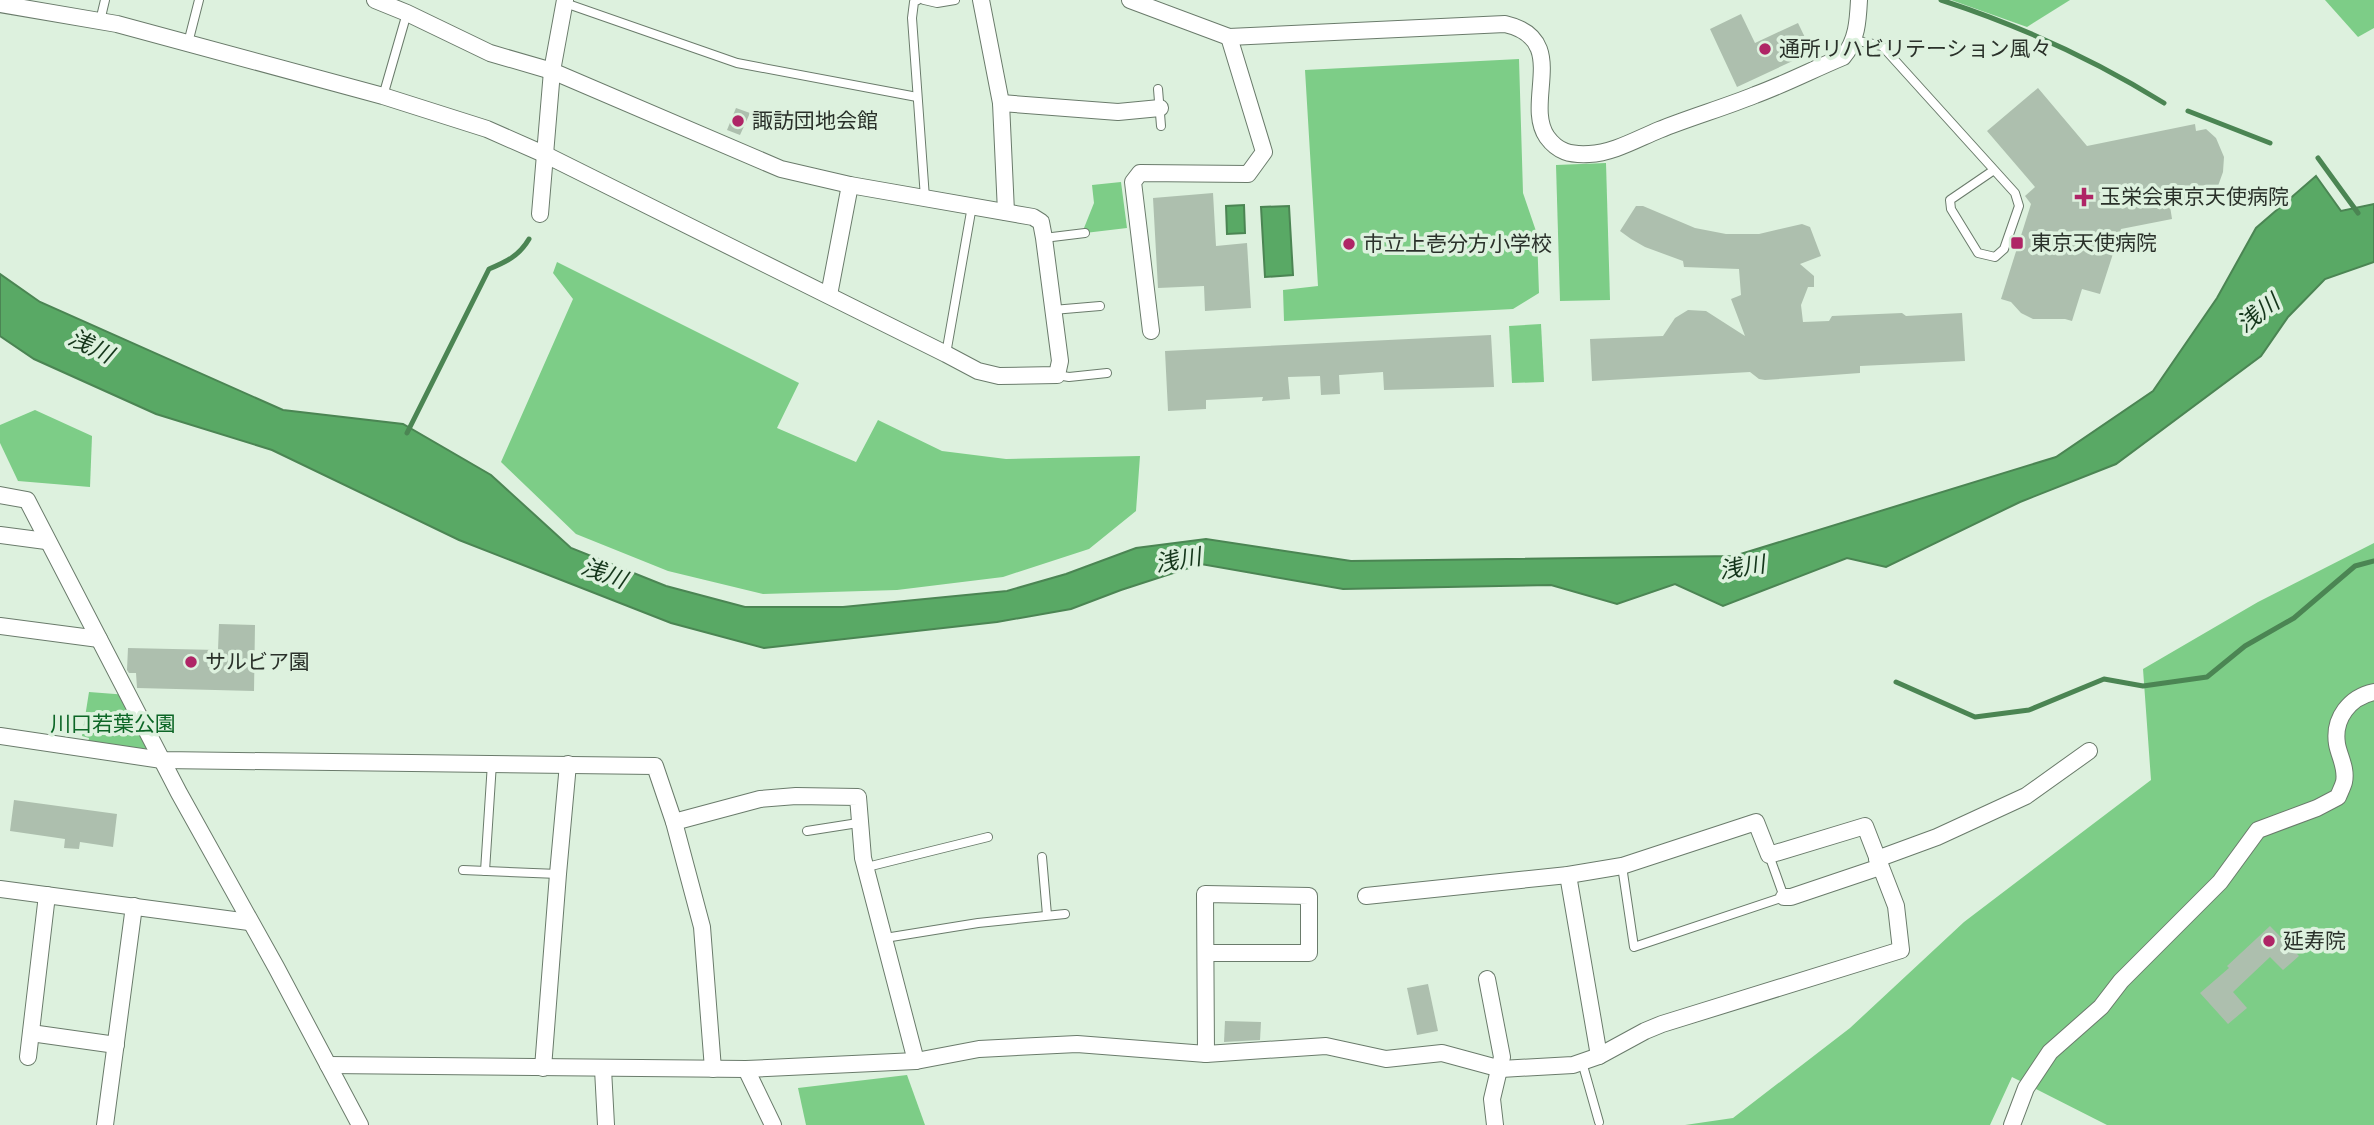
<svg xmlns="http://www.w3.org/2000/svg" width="2374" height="1125" font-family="Arial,'Noto Sans JP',sans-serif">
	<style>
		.green { fill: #7dcd87 }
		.water { fill: #59a965; stroke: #4b8553; stroke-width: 2 }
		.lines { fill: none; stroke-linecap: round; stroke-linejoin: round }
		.stream { stroke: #4b8553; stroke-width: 5 }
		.building { fill: #adbfae }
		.lane-casing { stroke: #6a7b6b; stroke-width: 10 }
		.street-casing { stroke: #6a7b6b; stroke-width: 18 }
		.lane { stroke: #fff; stroke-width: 8 }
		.street { stroke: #fff; stroke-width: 16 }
		.poi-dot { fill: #af2566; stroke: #ddf1de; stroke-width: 2.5 }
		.labels { text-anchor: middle; stroke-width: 7; stroke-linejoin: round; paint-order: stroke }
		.poi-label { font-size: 21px; fill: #2a312a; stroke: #ddf1de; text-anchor: start }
		.park-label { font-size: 21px; fill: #0c6626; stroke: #ddf1de }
		.water-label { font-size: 23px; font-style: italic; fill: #15361b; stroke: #ddf1de }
	</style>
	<rect width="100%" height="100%" fill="#ddf1de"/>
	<g class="green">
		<polygon points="1951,0 2070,0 2027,27"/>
		<polygon points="2325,0 2374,0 2374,28 2358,37"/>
		<polygon points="1519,59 1523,193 1537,234 1539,293 1513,309 1284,321 1283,290 1318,286 1305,70"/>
		<polygon points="1606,163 1610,300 1560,301 1556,165"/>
		<polygon points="1121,182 1127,228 1085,233 1084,228 1094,203 1092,185"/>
		<polygon points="557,262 799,383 777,428 856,462 878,420 942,451 1006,459 1140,456 1136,511 1089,549 1003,577 897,590 763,594 668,571 576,534 501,462 573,299 553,273"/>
		<polygon points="1541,324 1544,382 1512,383 1509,326"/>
		<polygon points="35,410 92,436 90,487 18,481 0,443 0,425"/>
		<polygon points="2374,543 2374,1125 2107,1125 2012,1077 1990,1125 1685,1125 1733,1118 1850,1028 1964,922 2151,780 2143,669 2258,602"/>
		<polygon points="89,692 128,695 162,760 87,749 89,738 82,736"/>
		<polygon points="907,1075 925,1125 806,1125 798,1088"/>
	</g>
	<g class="water">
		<polygon points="2316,176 2341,211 2374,204 2374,262 2325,279 2288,317 2261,356 2116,464 2020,502 1886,567 1847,558 1723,606 1675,584 1617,604 1551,585 1343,589 1201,564 1121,590 1071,609 997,622 764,648 671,623 459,540 272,450 156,414 34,359 0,336 0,274 40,302 283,410 403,424 491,475 571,548 666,586 745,607 843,607 1007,591 1066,574 1136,548 1206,539 1351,561 1734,556 2056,457 2153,391 2217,298 2256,228"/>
		<polygon points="1244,205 1245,233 1227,234 1226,206"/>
		<polygon points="1289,206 1293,275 1265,277 1261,207"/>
	</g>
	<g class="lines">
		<g class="stream">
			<path d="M1941,0C2018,25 2095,60 2164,103"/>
			<polyline points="2188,111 2270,143"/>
			<polyline points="2318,158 2358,213"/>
			<path d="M407,433L489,269C506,262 519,256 529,239"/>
			<polyline points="1896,682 1975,717 2029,710 2104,679 2143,686 2207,677 2245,646 2294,618 2355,566 2374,561"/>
		</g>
	</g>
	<g class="building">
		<polygon points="1741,14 1755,43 1798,23 1812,52 1737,87 1710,29"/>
		<polygon points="2038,88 2087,146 2195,124 2196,131 2206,129 2216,138 2224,157 2223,172 2218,186 2208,187 2210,198 2170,206 2172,219 2121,229 2100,294 2082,289 2072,321 2065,319 2033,319 2021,313 2011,302 2001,299 2031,204 2025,196 2035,187 1987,131"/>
		<polygon points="736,108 750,113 740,135 727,130"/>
		<polygon points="1213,193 1216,246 1247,243 1251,308 1205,311 1204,286 1158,288 1153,198"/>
		<polygon points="1636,206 1643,206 1695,228 1726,234 1759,234 1802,224 1810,227 1821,256 1800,264 1814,276 1814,287 1808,287 1801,305 1803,322 1829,321 1832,316 1902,313 1906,316 1962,313 1965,361 1860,366 1860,373 1765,380 1759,379 1750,372 1592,381 1590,339 1663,336 1675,318 1688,310 1706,311 1745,336 1731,299 1741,295 1739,269 1684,267 1683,261 1645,247 1631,239 1620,231"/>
		<polygon points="1491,335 1494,387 1384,390 1383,372 1339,375 1340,394 1321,395 1320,376 1288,377 1290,399 1262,401 1263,397 1206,400 1206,409 1168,411 1165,351"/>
		<polygon points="219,624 255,625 254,691 137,688 136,673 129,673 127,670 128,648 218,650"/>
		<polygon points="14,800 117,814 113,847 80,842 79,849 64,848 65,839 10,831"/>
		<polygon points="2270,926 2299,956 2283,970 2270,957 2233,992 2247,1008 2228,1024 2200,993 2229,968 2227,966"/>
		<polygon points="1428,984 1438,1031 1417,1035 1407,988"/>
		<polygon points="1225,1021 1261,1022 1260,1040 1224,1042"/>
	</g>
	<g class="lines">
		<defs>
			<g id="lane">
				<polyline points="918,0 914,2 912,18 925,198"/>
				<polyline points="924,0 937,3 955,0"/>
				<polyline points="565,3 737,63 917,97"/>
				<polyline points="100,21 105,0"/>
				<polyline points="1854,40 1882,46 2015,193 2019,206 2004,249 1995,257 1978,253 1951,209 1950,200 1994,170"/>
				<polyline points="188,43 199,0"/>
				<polyline points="1158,89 1161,126"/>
				<polyline points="383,96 407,13"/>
				<polyline points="1044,238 1085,233"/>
				<polyline points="1053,310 1100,306"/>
				<polyline points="946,354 972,206"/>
				<polyline points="1057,375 1069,377 1107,373"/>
				<polyline points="807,831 858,823"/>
				<polyline points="1042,857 1047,915"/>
				<polyline points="1622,866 1634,947 1784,897 1769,855"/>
				<polyline points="867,867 988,837"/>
				<polyline points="463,870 558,874"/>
				<polyline points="485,871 492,763"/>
				<polyline points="885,938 978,923 1065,914"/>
				<polyline points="1582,1062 1599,1122"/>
			</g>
			<g id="street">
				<polyline points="981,0 1001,103 1006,212"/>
				<path d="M1130,0L1229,37L1505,24C1571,39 1523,102 1547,137C1558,152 1570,155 1589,154C1613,153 1637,139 1659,130C1691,117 1723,108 1755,95C1785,84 1814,69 1843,57C1857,41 1858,20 1859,0"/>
				<polyline points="0,4 117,24 383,96 487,129 546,155 946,354 978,371 999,376 1057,375 1060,361 1044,238 1041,222 1033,217 850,185 781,169 552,71 490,53 407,13 375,0"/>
				<polyline points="1001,103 1118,112 1160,108"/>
				<polyline points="540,214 552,71 565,0"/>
				<polyline points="829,295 850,185"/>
				<polyline points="1151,331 1133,182 1140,173 1248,174 1264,152 1229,37"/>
				<polyline points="0,495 27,500 179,793 276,967 360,1125"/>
				<polyline points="0,535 46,541"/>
				<polyline points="0,626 99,639"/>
				<polyline points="0,736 162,760 655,766 674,822 702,927 713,1069"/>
				<polyline points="674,822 760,799 796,796 858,797 863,858 916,1061"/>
				<polyline points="1877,859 1937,837 2026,796 2089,751"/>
				<polyline points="1568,875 1599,1056"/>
				<polyline points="0,889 249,922"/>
				<polyline points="1784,897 1791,897 1880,867"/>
				<polyline points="1206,953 1309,953 1309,896 1205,894 1206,1054"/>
				<polyline points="1487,979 1502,1057 1492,1099 1495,1125"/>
				<polyline points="31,1033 116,1045"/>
				<polyline points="28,1057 47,895"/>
				<polyline points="328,1065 746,1069 916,1061 979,1049 1077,1044 1206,1054 1326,1046 1386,1059 1442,1053 1501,1069 1573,1065 1599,1056 1645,1031 1662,1024 1901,950 1896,906 1865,826 1769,855 1756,822 1622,866 1568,875 1366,896"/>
				<polyline points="543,1068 558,874 568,764"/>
				<polyline points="603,1069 606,1125"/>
				<polyline points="746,1069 773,1125"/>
				<polyline points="105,1125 134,906"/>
				<path d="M2012,1125L2026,1088L2050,1052L2101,1007L2121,981L2220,882L2258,830L2317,808L2338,797C2340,792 2343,786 2344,782C2347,768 2339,756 2337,744C2333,718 2350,697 2374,692"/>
			</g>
		</defs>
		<use href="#lane" class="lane-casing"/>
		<use href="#street" class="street-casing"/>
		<use href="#lane" class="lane"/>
		<use href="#street" class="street"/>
	</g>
	<g class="poi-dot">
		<circle cx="1765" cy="49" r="7"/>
		<circle cx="738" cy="121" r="7"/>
		<path d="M2080.5 186.5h7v7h7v7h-7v7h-7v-7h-7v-7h7z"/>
		<rect x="2010" y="236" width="14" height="14" rx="3.5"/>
		<circle cx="1349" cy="244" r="7"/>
		<circle cx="191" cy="662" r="7"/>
		<circle cx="2269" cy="941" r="7"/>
	</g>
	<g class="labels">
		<g class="poi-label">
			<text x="1779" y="56">通所リハビリテーション風々</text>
			<text x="752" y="128">諏訪団地会館</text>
			<text x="2100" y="204">玉栄会東京天使病院</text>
			<text x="2031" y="250">東京天使病院</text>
			<text x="1363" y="251">市立上壱分方小学校</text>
			<text x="205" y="669">サルビア園</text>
			<text x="2283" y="948">延寿院</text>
		</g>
		<g class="park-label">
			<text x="113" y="731">川口若葉公園</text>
		</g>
		<g class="water-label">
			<text transform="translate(2258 313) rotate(-37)" y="8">浅川</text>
			<text transform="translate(91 346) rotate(26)" y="8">浅川</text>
			<text transform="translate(1178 560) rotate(-10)" y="8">浅川</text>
			<text transform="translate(1742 567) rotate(-9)" y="8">浅川</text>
			<text transform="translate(604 573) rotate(20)" y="8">浅川</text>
		</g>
	</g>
</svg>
